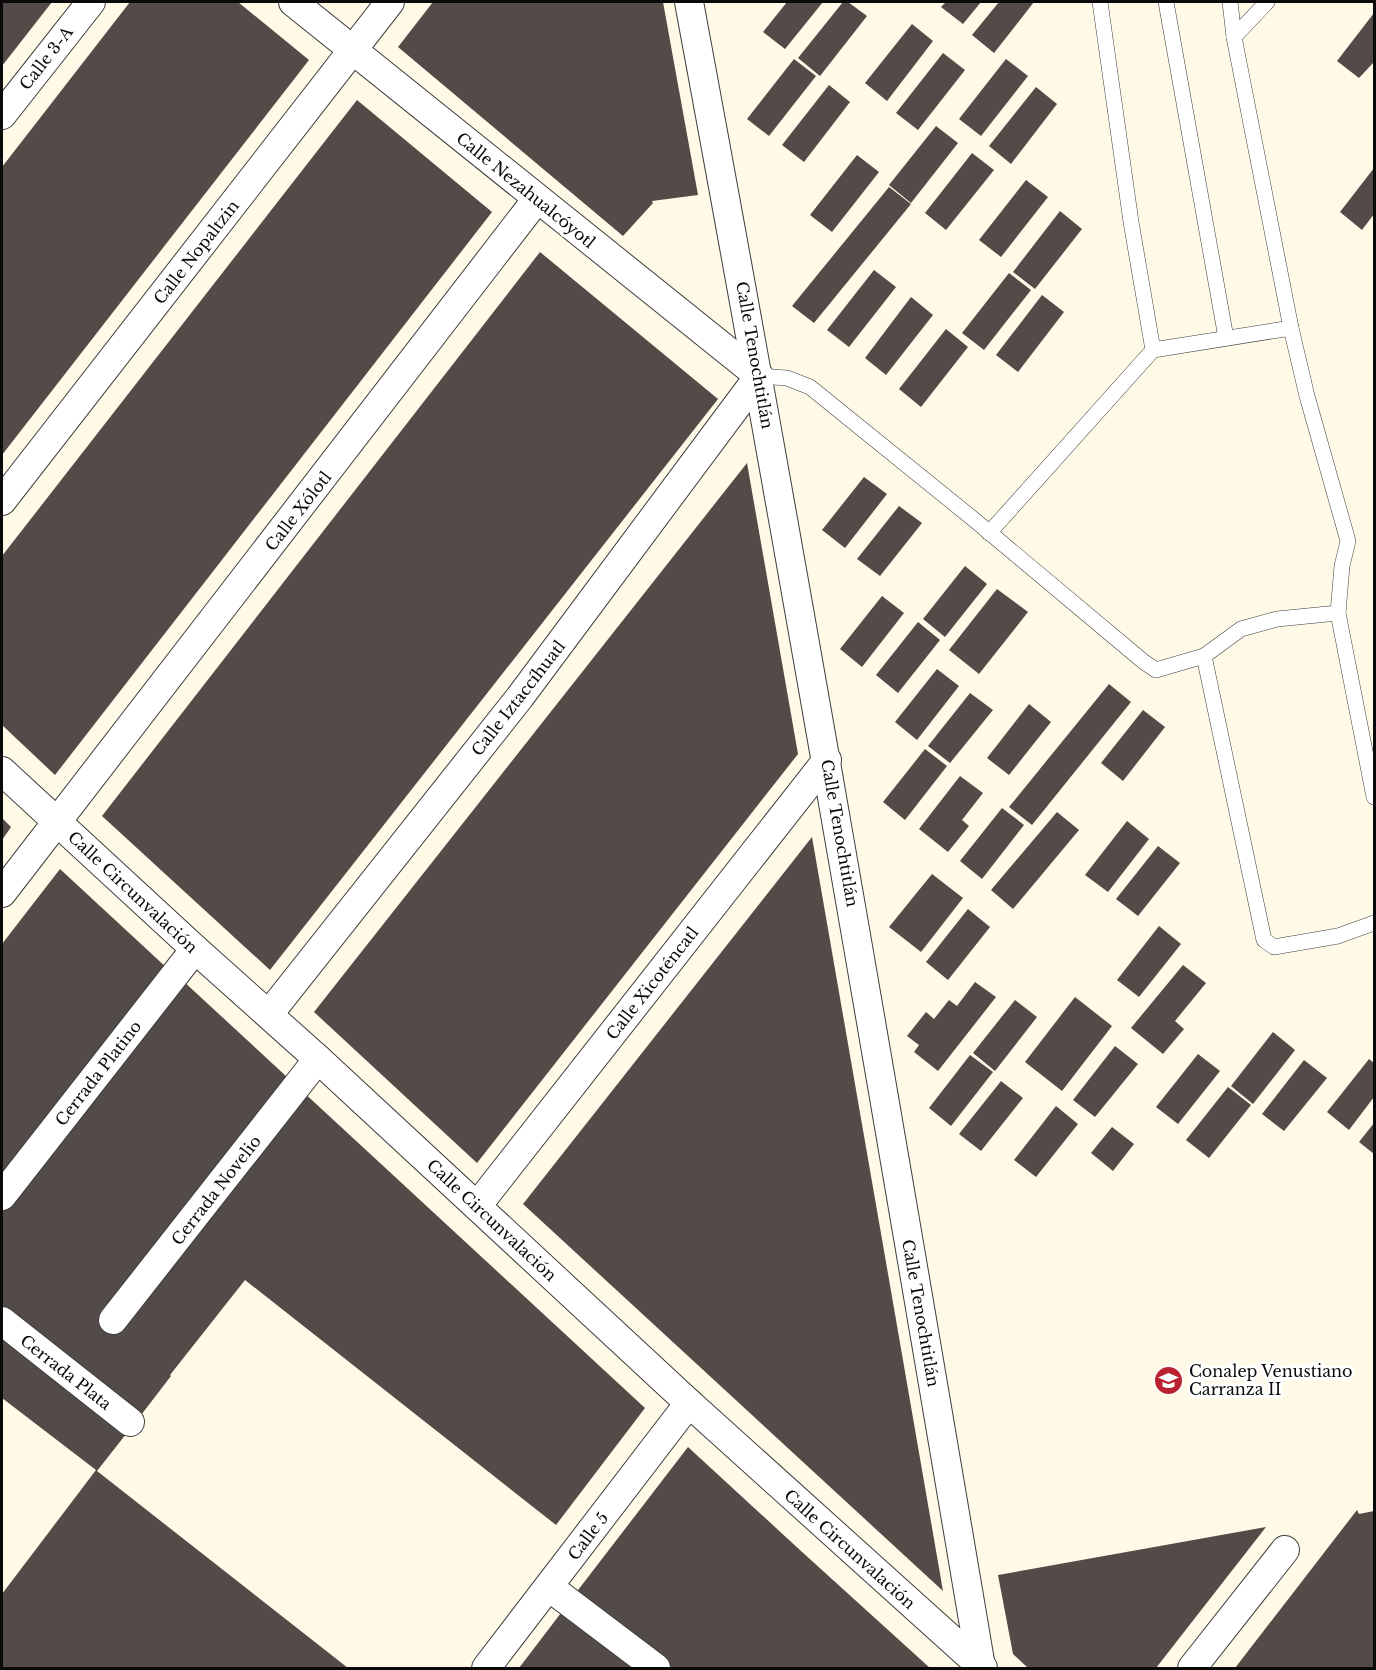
<svg xmlns="http://www.w3.org/2000/svg" width="1376" height="1670" font-family="'Libre Baskerville',serif">
	<style>
		.building { fill: #534b47 }
		.lines { fill: none; stroke-linecap: round; stroke-linejoin: round }
		.service-casing { stroke: #3d3d3d; stroke-width: 16 }
		.minor-casing { stroke: #3d3d3d; stroke-width: 30 }
		.service { stroke: #fff; stroke-width: 15 }
		.minor { stroke: #fff; stroke-width: 28 }
		.labels { text-anchor: middle; stroke-width: 6; stroke-linejoin: round; paint-order: stroke }
		.street-label { font-size: 16px; fill: #0a0a0a; stroke: #fff }
		.poi-label { font-size: 16px; fill: #0a0a0a; stroke: #fff; text-anchor: start }
	</style>
	<rect width="100%" height="100%" fill="#fff9e7"/>
	<g class="building">
		<polygon points="2,2 52,2 2,66"/>
		<polygon points="130,2 238,2 309,60 2,455 2,167"/>
		<polygon points="433,2 663,2 698,195 652,201 653,203 623,236 398,47"/>
		<polygon points="787,2 823,2 785,49 763,32"/>
		<polygon points="843,2 848,2 867,16 820,76 798,58"/>
		<polygon points="946,2 981,2 963,24 941,7"/>
		<polygon points="999,2 1034,2 994,53 972,35"/>
		<polygon points="1374,13 1374,62 1359,78 1337,61"/>
		<polygon points="912,24 933,41 887,101 865,83"/>
		<polygon points="943,53 965,70 918,130 896,113"/>
		<polygon points="794,59 816,76 769,136 747,119"/>
		<polygon points="1006,59 1028,76 981,136 959,119"/>
		<polygon points="829,85 850,102 804,162 782,145"/>
		<polygon points="1036,87 1057,104 1011,164 989,146"/>
		<polygon points="357,100 492,212 55,775 2,725 2,556"/>
		<polygon points="936,126 958,143 911,203 889,185"/>
		<polygon points="972,153 994,170 946,230 925,213"/>
		<polygon points="857,155 879,172 832,232 810,215"/>
		<polygon points="1374,168 1374,214 1362,230 1340,212"/>
		<polygon points="1026,180 1048,197 1001,257 979,240"/>
		<polygon points="889,187 911,204 814,323 792,306"/>
		<polygon points="1060,211 1082,229 1035,289 1013,272"/>
		<polygon points="540,252 718,399 270,970 102,816"/>
		<polygon points="874,270 896,287 849,347 827,330"/>
		<polygon points="1009,273 1031,290 984,350 962,333"/>
		<polygon points="1042,295 1064,312 1018,372 996,355"/>
		<polygon points="911,297 933,315 886,375 865,358"/>
		<polygon points="946,329 968,347 921,407 899,389"/>
		<polygon points="747,463 798,754 477,1163 314,1012"/>
		<polygon points="864,477 887,494 845,548 822,530"/>
		<polygon points="899,506 922,523 880,576 857,559"/>
		<polygon points="965,566 987,584 945,637 923,619"/>
		<polygon points="997,589 1028,612 979,674 949,650"/>
		<polygon points="882,596 904,613 862,667 840,649"/>
		<polygon points="918,622 940,640 898,693 876,675"/>
		<polygon points="937,669 959,686 917,740 895,722"/>
		<polygon points="1109,684 1131,702 1032,825 1009,807"/>
		<polygon points="970,693 993,710 950,763 928,746"/>
		<polygon points="1029,704 1051,722 1009,775 987,758"/>
		<polygon points="1143,710 1165,727 1123,781 1101,763"/>
		<polygon points="925,749 947,766 905,820 883,802"/>
		<polygon points="960,776 983,793 962,820 969,826 948,852 919,829"/>
		<polygon points="1002,808 1024,825 982,879 960,861"/>
		<polygon points="1057,812 1079,830 1013,909 991,890"/>
		<polygon points="2,818 11,827 2,840"/>
		<polygon points="1127,821 1149,839 1108,892 1085,875"/>
		<polygon points="812,837 891,1291 943,1591 523,1204"/>
		<polygon points="1158,846 1180,863 1138,916 1116,899"/>
		<polygon points="60,869 168,969 2,1182 2,944"/>
		<polygon points="932,874 963,898 921,952 889,927"/>
		<polygon points="968,909 990,927 948,980 926,962"/>
		<polygon points="1159,926 1181,944 1139,997 1117,980"/>
		<polygon points="1183,965 1206,983 1175,1021 1184,1029 1163,1054 1131,1028"/>
		<polygon points="181,979 645,1408 556,1525 245,1280 170,1375 171,1376 138,1419 2,1311 2,1209"/>
		<polygon points="975,982 996,997 938,1071 914,1052 919,1045 907,1036 926,1012 934,1019 949,1000 957,1006"/>
		<polygon points="1075,997 1112,1026 1062,1091 1025,1062"/>
		<polygon points="1015,1000 1037,1017 995,1071 973,1053"/>
		<polygon points="1273,1032 1295,1050 1253,1104 1231,1086"/>
		<polygon points="1115,1046 1138,1064 1095,1117 1073,1100"/>
		<polygon points="1198,1054 1220,1071 1178,1124 1156,1107"/>
		<polygon points="970,1055 993,1072 951,1126 929,1108"/>
		<polygon points="1369,1059 1374,1063 1374,1097 1349,1130 1327,1112"/>
		<polygon points="1304,1060 1327,1078 1284,1131 1262,1114"/>
		<polygon points="1001,1081 1023,1098 981,1151 959,1134"/>
		<polygon points="1228,1087 1251,1105 1209,1158 1186,1140"/>
		<polygon points="1056,1106 1078,1124 1036,1177 1014,1160"/>
		<polygon points="1374,1123 1374,1154 1359,1142"/>
		<polygon points="1112,1127 1134,1144 1113,1171 1091,1153"/>
		<polygon points="2,1331 130,1429 97,1471 348,1668 2,1668 2,1594 96,1470 2,1398"/>
		<polygon points="688,1447 801,1551 930,1668 671,1668 575,1594"/>
		<polygon points="1357,1510 1359,1514 1374,1511 1374,1668 1235,1668"/>
		<polygon points="1266,1527 1156,1668 1028,1668 1013,1654 998,1575"/>
		<polygon points="564,1609 642,1668 519,1668"/>
	</g>
	<g class="lines">
		<defs>
			<g id="service">
				<polyline points="1100,2 1131,222 1153,350"/>
				<polyline points="1166,2 1226,338"/>
				<polyline points="1230,2 1234,37 1291,328 1307,396 1348,541 1342,566 1338,613 1374,797"/>
				<polyline points="1234,37 1267,2"/>
				<polyline points="759,376 787,378 810,387 972,518 1144,662 1156,670 1204,656 1241,629 1277,619 1338,613"/>
				<polyline points="989,533 1153,350 1291,328"/>
				<polyline points="1204,656 1264,940 1274,947 1338,936 1374,923"/>
			</g>
			<g id="minor">
				<polyline points="293,2 759,376"/>
				<path d="M689,2C792,556 887,1111 981,1667"/>
				<polyline points="2,115 91,2"/>
				<polyline points="2,501 390,2"/>
				<polyline points="2,771 195,949 318,1059 689,1403 983,1668"/>
				<polyline points="2,893 537,199"/>
				<polyline points="269,1014 520,697 759,376"/>
				<polyline points="2,1196 195,949"/>
				<polyline points="477,1206 827,760"/>
				<polyline points="113,1320 318,1059"/>
				<polyline points="2,1321 130,1422"/>
				<polyline points="549,1587 656,1668"/>
				<polyline points="486,1668 689,1403"/>
				<polyline points="1192,1668 1285,1550"/>
			</g>
		</defs>
		<use href="#service" class="service-casing"/>
		<use href="#minor" class="minor-casing"/>
		<use href="#service" class="service"/>
		<use href="#minor" class="minor"/>
	</g>
	<defs>
		<symbol id="university-disc" viewBox="-11 -11 22 22"><circle r="9.5" fill="#bb2231" stroke="#fff"/><path d="M0-5L7-2L0 1L-7-2ZM-4 1L0 2.5L4 1V4Q0 6-4 4Z" fill="#fff"/></symbol>
	</defs>
	<g fill-rule="evenodd">
		<use href="#university-disc" x="1152" y="1364" width="33" height="33"/>
	</g>
	<g class="labels">
		<g class="street-label">
			<text transform="translate(46 58) rotate(-52)" y="6">Calle 3-A</text>
			<text transform="translate(526 190) rotate(39)" y="6">Calle Nezahualcóyotl</text>
			<text transform="translate(196 252) rotate(-52)" y="6">Calle Nopaltzin</text>
			<text transform="translate(755 355) rotate(80)" y="6">Calle Tenochtitlán</text>
			<text transform="translate(298 511) rotate(-52)" y="6">Calle Xólotl</text>
			<text transform="translate(518 698) rotate(-52)" y="6">Calle Iztaccíhuatl</text>
			<text transform="translate(840 833) rotate(80)" y="6">Calle Tenochtitlán</text>
			<text transform="translate(133 892) rotate(43)" y="6">Calle Circunvalación</text>
			<text transform="translate(652 983) rotate(-52)" y="6">Calle Xicoténcatl</text>
			<text transform="translate(98 1073) rotate(-52)" y="6">Cerrada Platino</text>
			<text transform="translate(216 1190) rotate(-52)" y="6">Cerrada Novelio</text>
			<text transform="translate(492 1220) rotate(43)" y="6">Calle Circunvalación</text>
			<text transform="translate(921 1313) rotate(80)" y="6">Calle Tenochtitlán</text>
			<text transform="translate(66 1372) rotate(38)" y="6">Cerrada Plata</text>
			<text transform="translate(588 1536) rotate(-53)" y="6">Calle 5</text>
			<text transform="translate(850 1549) rotate(42)" y="6">Calle Circunvalación</text>
		</g>
		<g class="poi-label">
			<text x="1189" y="1377">Conalep Venustiano<tspan x="1189" dy="18">Carranza II</tspan></text>
		</g>
	</g>
	<rect width="1376" height="1670" fill="none" stroke="#0a0a0a" stroke-width="6"/>
</svg>
